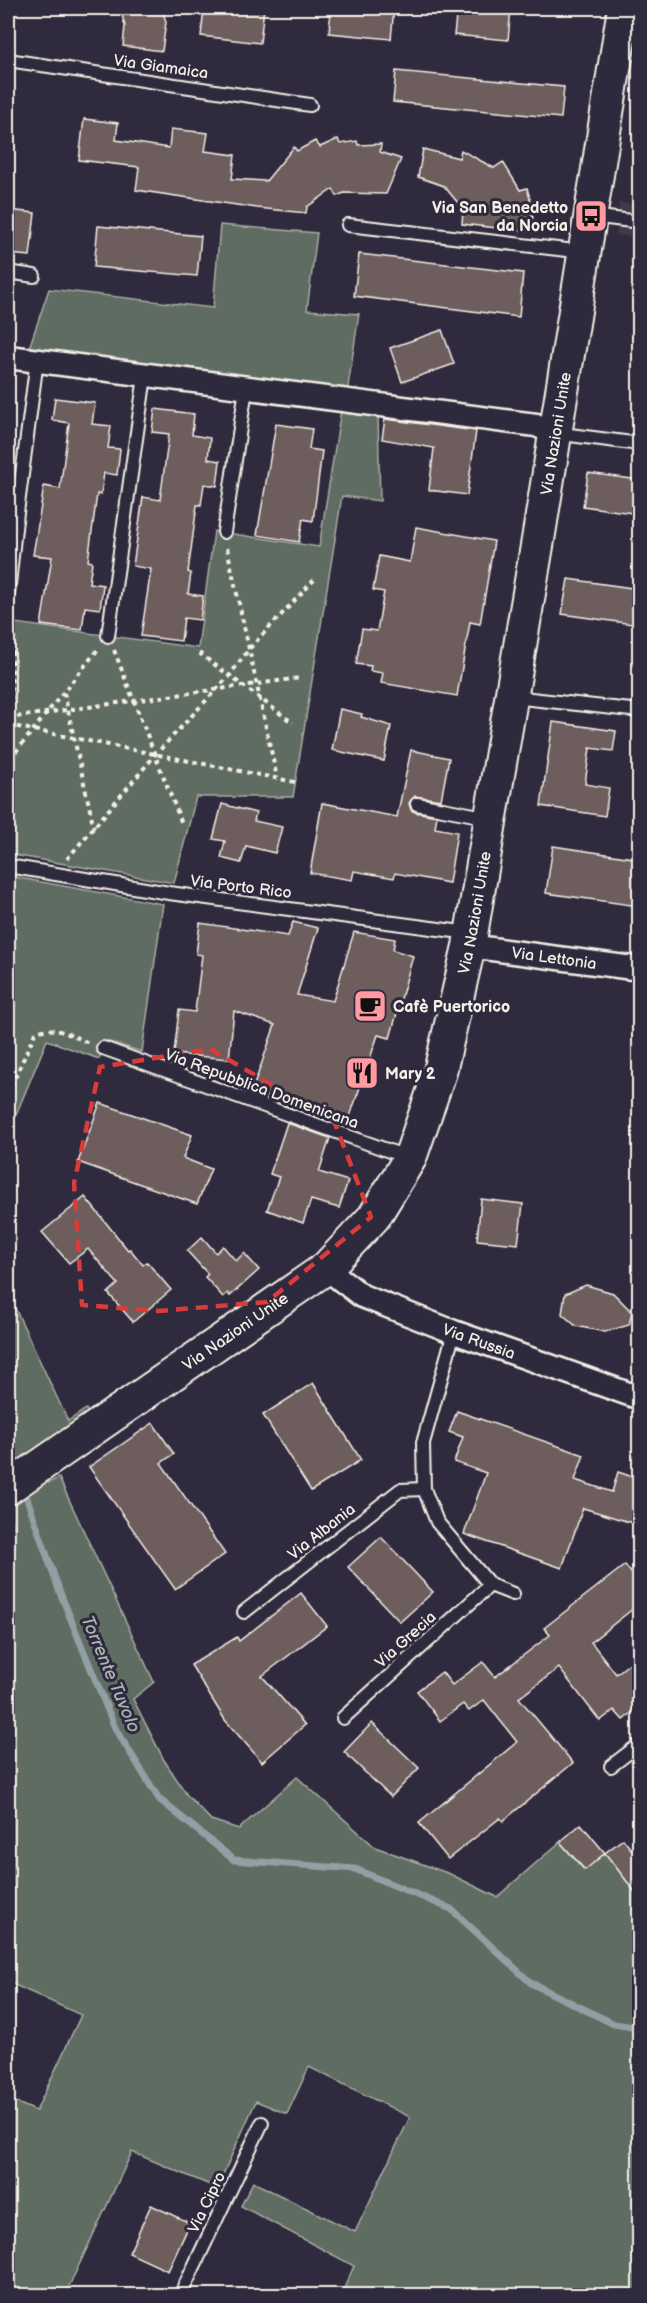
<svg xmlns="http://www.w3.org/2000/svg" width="647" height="2303" font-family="'Balsamiq Sans',sans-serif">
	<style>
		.built { fill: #423946 }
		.green { fill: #5f6c62; stroke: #aaaea5; stroke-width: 1.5 }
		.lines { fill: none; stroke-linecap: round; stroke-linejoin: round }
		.stream { stroke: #929fa4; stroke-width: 7 }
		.building { fill: #6d5d5b; stroke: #f4f1e8; stroke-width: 1.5 }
		.lane-casing { stroke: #f4f1e8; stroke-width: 16 }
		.street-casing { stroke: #f4f1e8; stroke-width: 27 }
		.secondary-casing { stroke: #f4f1e8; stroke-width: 36 }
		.path { stroke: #f4f1e8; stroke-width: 4; stroke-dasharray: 4.5 4.5; stroke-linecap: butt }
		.lane { stroke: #2f2a3d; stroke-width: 12 }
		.street { stroke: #2f2a3d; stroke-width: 22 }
		.secondary { stroke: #2f2a3d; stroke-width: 32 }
		.marked { fill: none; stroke: #d93c3b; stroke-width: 4.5; stroke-dasharray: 12 8; stroke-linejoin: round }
		.labels { text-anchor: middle; stroke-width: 6; stroke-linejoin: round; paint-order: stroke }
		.street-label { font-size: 16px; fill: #f4f1e8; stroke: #2f2a3d }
		.poi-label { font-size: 16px; font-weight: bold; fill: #f4f1e8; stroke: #2f2a3d; text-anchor: start }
		.water-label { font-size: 18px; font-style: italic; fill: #aab4b5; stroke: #2f2a3d }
	</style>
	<rect width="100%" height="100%" fill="#2f2a3d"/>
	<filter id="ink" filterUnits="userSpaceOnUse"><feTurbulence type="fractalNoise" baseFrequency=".0167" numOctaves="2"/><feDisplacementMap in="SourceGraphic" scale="12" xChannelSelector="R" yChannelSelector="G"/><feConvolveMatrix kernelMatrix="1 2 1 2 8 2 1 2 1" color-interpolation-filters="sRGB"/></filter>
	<g filter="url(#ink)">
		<polygon class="built" points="619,203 639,204 639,238 616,235"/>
		<g class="green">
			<polygon points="220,225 317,233 307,310 359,314 347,393 28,351 49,289 213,308"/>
			<polygon points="341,410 378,414 380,501 342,496 293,797 196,797 174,883 8,854 8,622 198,648 214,531 319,547"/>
			<polygon points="8,876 163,904 142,1052 106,1041 99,1059 47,1040 8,1134"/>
			<polygon points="8,1293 68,1421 86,1409 91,1418 36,1452 48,1483 59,1478 154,1682 133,1699 164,1760 187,1795 211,1820 239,1829 297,1777 375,1847 450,1874 497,1897 560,1842 584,1870 605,1853 639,1897 639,2295 341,2295 354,2266 241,2206 253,2182 355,2232 410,2117 309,2067 287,2114 256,2101 217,2188 132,2152 65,2295 8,2295 8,2099 36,2111 81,2015 8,1982 8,1531 14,1526 8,1510"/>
		</g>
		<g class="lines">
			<g class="stream">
				<polyline points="8,1444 17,1471"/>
				<polyline points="23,1487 59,1590 115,1728 159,1799 234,1860 355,1869 451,1909 531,1983 614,2024 640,2028"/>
			</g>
		</g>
		<g class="building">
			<polygon points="120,8 162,8 166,22 162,51 123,46 125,26"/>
			<polygon points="204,8 264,8 260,43 201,36"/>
			<polygon points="331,8 394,8 391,39 329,33"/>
			<polygon points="457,8 511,8 508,40 454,35"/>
			<polygon points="396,71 564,87 561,118 393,102"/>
			<polygon points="84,119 118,123 116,140 169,148 171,129 208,133 205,151 235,155 232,179 266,181 294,147 297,151 315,141 320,147 338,139 340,144 357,141 358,145 381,144 380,152 401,159 386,194 344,193 337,196 333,189 307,207 306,213 257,208 136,190 139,167 79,160"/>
			<polygon points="423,149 459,158 461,150 494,168 503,162 520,190 527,188 533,209 532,232 462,224 463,209 444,186 418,177"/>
			<polygon points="8,210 35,213 30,256 8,254"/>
			<polygon points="98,226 201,236 197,276 94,267"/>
			<polygon points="359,254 523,273 519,317 354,296"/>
			<polygon points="442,330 454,364 402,382 390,348"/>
			<polygon points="55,398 95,403 92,424 111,426 108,448 120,449 117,475 104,473 101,494 97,494 88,561 92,562 89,583 103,585 100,609 85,607 82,630 41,625 52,557 33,555 37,531 44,486 60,489 69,423 52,420"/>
			<polygon points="155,409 194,414 192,435 210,438 208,459 220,461 217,486 204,484 201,505 197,505 188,572 191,573 188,594 203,596 200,620 184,618 181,641 141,636 151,569 133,566 143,497 160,500 169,434 152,432"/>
			<polygon points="385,419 476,431 467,495 429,490 434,448 382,439"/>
			<polygon points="276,424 312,429 309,449 322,451 313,521 303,519 299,542 257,535"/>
			<polygon points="588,473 639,480 639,514 583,506"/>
			<polygon points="416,527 494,541 480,624 470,622 457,696 381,683 383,673 370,671 371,666 356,664 362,629 377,631 384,592 373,590 379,556 410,562"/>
			<polygon points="568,579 639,589 639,625 562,614"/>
			<polygon points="340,709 362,714 361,717 391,726 384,761 332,750"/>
			<polygon points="553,722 616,731 613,751 590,748 585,784 609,788 605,816 541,806"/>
			<polygon points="411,750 449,758 441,800 415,796 409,803 411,810 415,812 437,816 435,828 457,832 449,883 395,873 394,878 354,871 352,880 310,873 322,803 397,817"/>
			<polygon points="222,804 256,813 254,821 282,827 275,853 246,846 241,863 221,858 225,841 213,839"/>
			<polygon points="553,846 639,859 638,906 546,893"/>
			<polygon points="293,922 318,928 297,995 333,1001 354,932 395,939 393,950 413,956 390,1038 378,1035 347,1125 336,1121 336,1123 252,1091 275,1025 234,1011 229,1059 174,1054 179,1010 195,1012 202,955 196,954 200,923 288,936"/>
			<polygon points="100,1103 192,1135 183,1158 211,1169 197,1204 78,1162"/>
			<polygon points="287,1123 330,1138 319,1172 348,1181 339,1208 311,1200 303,1223 267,1210 279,1177 270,1174"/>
			<polygon points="85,1197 128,1250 130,1249 143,1265 147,1262 171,1290 133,1322 108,1293 118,1284 88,1249 69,1263 42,1232"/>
			<polygon points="481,1199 523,1204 518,1244 477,1240"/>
			<polygon points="202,1237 216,1253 223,1246 236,1261 244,1253 259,1270 230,1296 228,1293 223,1297 205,1277 208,1274 187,1251"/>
			<polygon points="586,1285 613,1293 632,1312 629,1325 605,1332 576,1326 562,1314 565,1294"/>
			<polygon points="313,1383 361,1460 311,1491 263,1415"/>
			<polygon points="457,1411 584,1455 575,1480 612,1492 618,1472 639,1479 639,1525 583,1508 562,1568 464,1534 486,1473 454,1462 463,1437 449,1432"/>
			<polygon points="153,1423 174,1454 161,1463 225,1554 175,1589 89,1467"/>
			<polygon points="381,1537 433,1592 400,1622 348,1567"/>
			<polygon points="625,1565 639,1583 639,1604 591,1642 616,1674 639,1656 639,1707 623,1720 614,1710 600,1721 559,1668 519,1698 573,1763 503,1821 500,1818 448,1859 419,1823 517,1742 484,1700 469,1711 463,1704 440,1721 417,1691 442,1672 452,1685 483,1662 495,1677 550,1635 544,1628"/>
			<polygon points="301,1593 327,1626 262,1676 305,1725 262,1762 225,1720 191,1665 237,1637 239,1641"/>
			<polygon points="372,1723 419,1768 391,1797 344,1752"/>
			<polygon points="581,1824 605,1853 585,1870 560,1842"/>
			<polygon points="623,1839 639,1859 639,1897 605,1853"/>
			<polygon points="151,2205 190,2223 168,2271 129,2253"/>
		</g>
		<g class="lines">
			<defs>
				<g id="lane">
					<polyline points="8,60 310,105"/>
					<polyline points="591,216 640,222"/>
					<polyline points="348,225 584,252"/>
					<polyline points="8,272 34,276"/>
					<polyline points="554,433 640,444"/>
					<polyline points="8,527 15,528 37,360"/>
					<polyline points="224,532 246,389"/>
					<polyline points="8,594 15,528"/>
					<polyline points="108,636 145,376"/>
					<polyline points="513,697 640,711"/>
					<polyline points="417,804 490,818"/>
					<polyline points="8,866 169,893 469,933"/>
					<polyline points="103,1048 409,1158"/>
					<polyline points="454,1332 423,1443 424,1489 437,1522 490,1585 513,1594"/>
					<polyline points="244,1612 400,1490 424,1489"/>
					<polyline points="343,1718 490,1585"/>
					<polyline points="611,1766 640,1744"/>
					<polyline points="180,2296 262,2123"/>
				</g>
				<g id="street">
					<polyline points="8,357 536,425 554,433"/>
					<path id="s1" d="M469,946L640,969"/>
					<path id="s2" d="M326,1268L362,1296L454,1332L640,1398"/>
				</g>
				<g id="secondary">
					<path id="s3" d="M8,1488L326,1268L374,1217L410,1158L440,1072L469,946L538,540L624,8"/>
				</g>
			</defs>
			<use href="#lane" class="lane-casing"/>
			<use href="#street" class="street-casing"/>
			<use href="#secondary" class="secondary-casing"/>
			<g class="path">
				<polyline points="227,548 277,778"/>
				<polyline points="114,650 182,824"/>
				<polyline points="199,653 293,723"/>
				<polyline points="64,693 94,828"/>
				<polyline points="8,718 300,678"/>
				<polyline points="8,725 295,782"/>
				<polyline points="10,759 99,648"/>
				<polyline points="8,790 14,622"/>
				<polyline points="67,859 156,754 229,676 249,649 314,580"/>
				<path d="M8,1094L34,1035C48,1021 74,1037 89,1043"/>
			</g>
			<use href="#lane" class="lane"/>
			<use href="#street" class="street"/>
			<use href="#secondary" class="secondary"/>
		</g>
	</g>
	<path class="marked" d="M210,1049L334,1121L371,1217L267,1302L158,1311L82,1305L74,1183L100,1067Z"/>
	<defs>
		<symbol id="bus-square" viewBox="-11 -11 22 22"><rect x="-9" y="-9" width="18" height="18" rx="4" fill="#ff9aa2" stroke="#2f2a3d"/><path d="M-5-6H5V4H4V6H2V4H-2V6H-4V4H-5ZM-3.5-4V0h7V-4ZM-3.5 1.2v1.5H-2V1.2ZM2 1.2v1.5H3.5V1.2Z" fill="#111"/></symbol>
		<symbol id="cafe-square" viewBox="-11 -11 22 22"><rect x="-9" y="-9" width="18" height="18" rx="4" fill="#ff9aa2" stroke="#2f2a3d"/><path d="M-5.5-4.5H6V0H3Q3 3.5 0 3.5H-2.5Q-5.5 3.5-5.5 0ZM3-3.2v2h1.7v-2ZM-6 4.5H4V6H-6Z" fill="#111"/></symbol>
		<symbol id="restaurant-square" viewBox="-11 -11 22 22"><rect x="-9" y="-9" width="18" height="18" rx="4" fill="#ff9aa2" stroke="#2f2a3d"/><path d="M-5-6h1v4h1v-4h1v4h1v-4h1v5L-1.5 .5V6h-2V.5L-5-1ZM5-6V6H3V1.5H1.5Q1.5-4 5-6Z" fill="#111"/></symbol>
	</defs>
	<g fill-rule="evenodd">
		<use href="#bus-square" x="572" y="197" width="38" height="38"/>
		<use href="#cafe-square" x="351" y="987" width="38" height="38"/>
		<use href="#restaurant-square" x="343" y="1054" width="38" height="38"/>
	</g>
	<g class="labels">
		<g class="street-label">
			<text transform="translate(161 66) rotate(8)" y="6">Via Giamaica</text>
			<text dy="6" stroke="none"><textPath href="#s3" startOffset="1266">Via Nazioni Unite</textPath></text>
			<text transform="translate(241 886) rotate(7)" y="6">Via Porto Rico</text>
			<text dy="6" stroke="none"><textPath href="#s3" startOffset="780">Via Nazioni Unite</textPath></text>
			<text dy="6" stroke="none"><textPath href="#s1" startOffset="86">Via Lettonia</textPath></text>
			<text transform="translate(262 1088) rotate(20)" y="6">Via Repubblica Domenicana</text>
			<text dy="6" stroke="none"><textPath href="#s3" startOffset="276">Via Nazioni Unite</textPath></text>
			<text dy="6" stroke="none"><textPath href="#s2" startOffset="171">Via Russia</textPath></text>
			<text transform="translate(321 1531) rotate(-38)" y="6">Via Albania</text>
			<text transform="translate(405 1639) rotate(-42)" y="6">Via Grecia</text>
			<text transform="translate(206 2202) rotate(-64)" y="6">Via Cipro</text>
		</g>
		<g class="poi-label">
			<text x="568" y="213" text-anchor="end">Via San Benedetto<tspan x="568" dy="18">da Norcia</tspan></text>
			<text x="393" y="1012">Cafè Puertorico</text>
			<text x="385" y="1079">Mary 2</text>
		</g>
		<g class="water-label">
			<text transform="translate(111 1674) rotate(67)" y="6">Torrente Tuvolo</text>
		</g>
	</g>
	<rect width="647" height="2303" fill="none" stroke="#2f2a3d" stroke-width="30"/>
	<rect x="15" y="15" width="617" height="2273" fill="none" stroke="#f4f1e8" stroke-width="2" filter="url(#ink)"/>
</svg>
